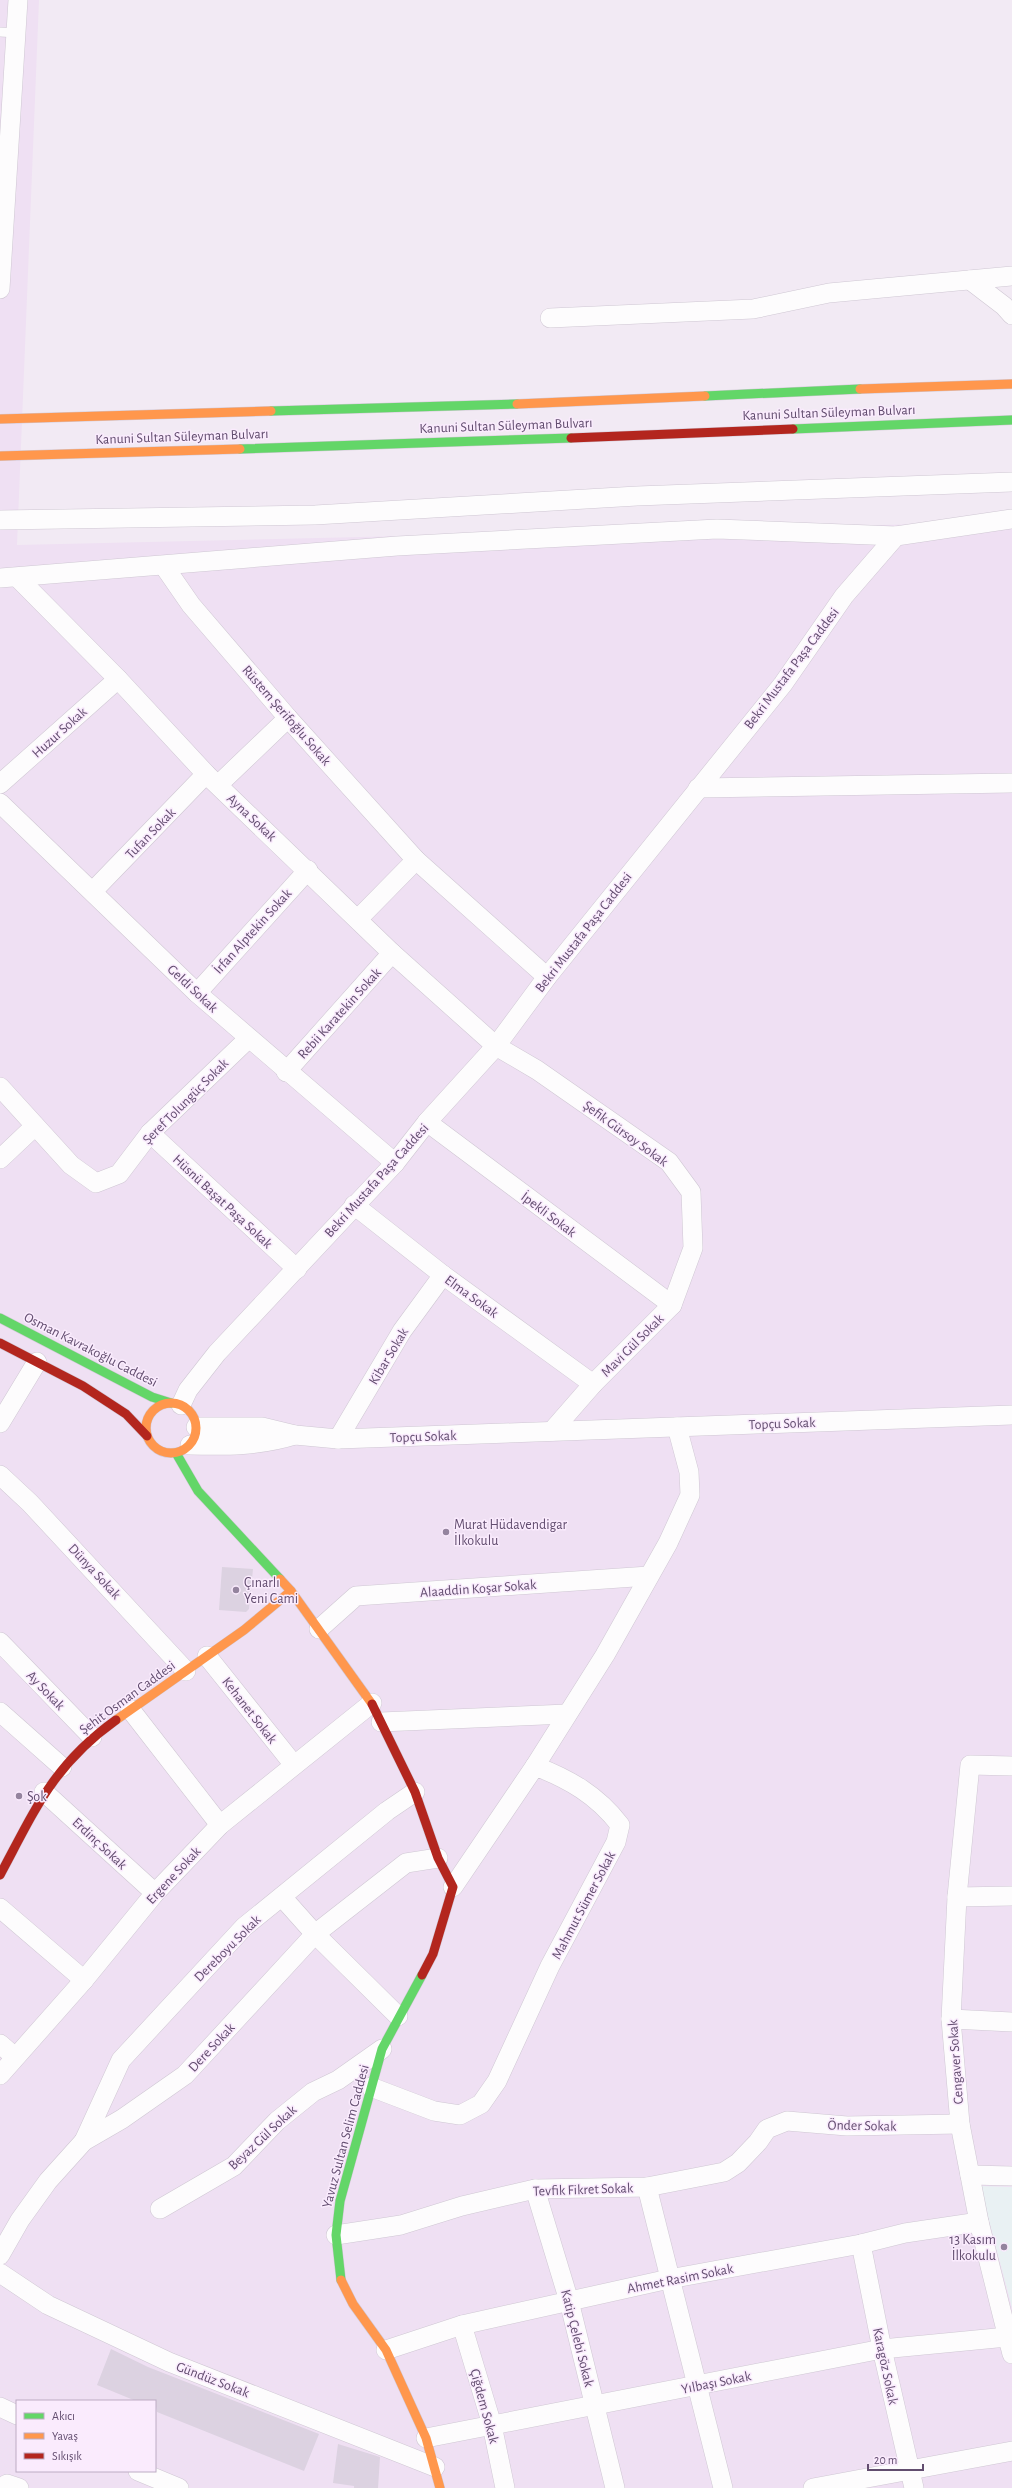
<svg xmlns="http://www.w3.org/2000/svg" width="1012" height="2488" font-family="'Alegreya Sans',sans-serif">
	<style>
		.residential { fill: #efe0f3; fill-rule: evenodd }
		.education { fill: #e9f1f3 }
		.building { fill: #dcd2e1 }
		.lines { fill: none; stroke-linecap: round; stroke-linejoin: round }
		.lane-casing { stroke: #cfc7d3; stroke-width: 10 }
		.street-casing { stroke: #cfc7d3; stroke-width: 20 }
		.fast-casing { stroke: #d1c8d5; stroke-width: 10 }
		.slow-casing { stroke: #d1c8d5; stroke-width: 10 }
		.jam-casing { stroke: #d1c8d5; stroke-width: 10 }
		.lane { stroke: #fdfcfd; stroke-width: 9 }
		.street { stroke: #fdfcfd; stroke-width: 19 }
		.fast { stroke: #63d668; stroke-width: 9 }
		.slow { stroke: #ff974d; stroke-width: 9 }
		.jam { stroke: #b3261e; stroke-width: 9 }
		.poi-dot { fill: #94849e; stroke: #faebfd; stroke-width: 1.5 }
		.labels { text-anchor: middle; stroke-width: 3; stroke-linejoin: round; paint-order: stroke }
		.street-label { font-size: 14px; fill: #624d6f; stroke: #faebfd }
		.poi-label { font-size: 14px; fill: #624d6f; stroke: #faebfd; text-anchor: start }
	</style>
	<rect width="100%" height="100%" fill="#f2eaf4"/>
	<path class="residential" d="M0,0H39L17,545L1012,522V2488H0ZM17,2401H155V2471H17Z"/>
	<polygon class="education" points="980,2186 1012,2187 1012,2308"/>
	<g class="building">
		<polygon points="222,1567 253,1569 249,1609 246,1612 219,1610"/>
		<polygon points="111,2349 148,2367 319,2434 304,2471 157,2412 155,2401 136,2401 97,2385"/>
		<polygon points="338,2444 380,2457 378,2488 354,2488 354,2486 333,2483"/>
	</g>
	<g class="lines">
		<defs>
			<polyline id="lane" points="0,32 17,33"/>
			<g id="street">
				<polyline points="970,280 1004,306 1012,315"/>
				<polyline points="0,289 18,0"/>
				<polyline points="550,318 753,309 829,293 1012,276"/>
				<polyline points="0,520 315,515 637,496 1012,482"/>
				<polyline points="164,566 191,605 288,718 416,860 547,977"/>
				<polyline points="0,578 397,546 717,529 896,536"/>
				<polyline points="18,578 118,679 206,774 392,953 496,1046 537,1070 669,1162 691,1192 693,1248 672,1305 593,1384 552,1431"/>
				<polyline points="0,784 118,679"/>
				<polyline points="218,785 288,718"/>
				<polyline points="698,788 1012,783"/>
				<polyline points="0,803 197,993 395,1163"/>
				<polyline points="93,891 206,774"/>
				<polyline points="358,919 416,860"/>
				<polyline points="197,993 308,870"/>
				<polyline points="286,1072 392,953"/>
				<polyline points="0,1087 71,1165 96,1183 119,1174 150,1133 248,1039"/>
				<polyline points="427,1122 672,1305"/>
				<polyline points="150,1133 297,1269"/>
				<polyline points="0,1159 35,1126"/>
				<polyline points="354,1205 443,1275 593,1384"/>
				<polyline points="181,1405 188,1390 217,1353 395,1163 427,1122 496,1046 547,977 783,684 844,596 896,536 1012,519"/>
				<polyline points="0,1423 37,1362"/>
				<polyline points="196,1427 262,1427 295,1435 338,1439 1012,1415"/>
				<polyline points="338,1439 402,1331 443,1275"/>
				<path d="M190,1445C226,1446 260,1446 295,1435"/>
				<polyline points="0,1475 30,1503 186,1671"/>
				<polyline points="319,1629 356,1596 649,1576"/>
				<polyline points="0,1642 92,1737"/>
				<polyline points="207,1656 294,1765"/>
				<polyline points="130,1709 220,1825"/>
				<polyline points="0,1712 62,1767"/>
				<polyline points="381,1722 567,1714"/>
				<polyline points="535,1766 605,1655 668,1543 690,1495 689,1472 677,1427"/>
				<polyline points="1012,1766 970,1765 957,1897 951,2019 960,2124 979,2222 1012,2354"/>
				<polyline points="44,1792 155,1893"/>
				<polyline points="282,1897 315,1934 398,2016"/>
				<polyline points="957,1897 1012,1896"/>
				<polyline points="0,1908 84,1980"/>
				<polyline points="951,2019 1012,2022"/>
				<polyline points="0,2044 15,2057"/>
				<polyline points="0,2075 84,1980 155,1893 220,1825 372,1703"/>
				<path d="M371,2087L434,2111L460,2115L481,2104L497,2081L550,1966L616,1842L620,1825C597,1795 569,1779 535,1766L453,1887"/>
				<polyline points="84,2141 121,2060 244,1927 387,1811 415,1792"/>
				<polyline points="970,2175 1012,2176"/>
				<polyline points="647,2187 723,2488"/>
				<polyline points="535,2189 569,2301 615,2488"/>
				<polyline points="160,2209 234,2166 277,2121 313,2092 338,2080 382,2049"/>
				<polyline points="336,2235 401,2225 462,2206 535,2189 647,2187 724,2172 738,2163 758,2142 767,2129 787,2121 847,2126 960,2124"/>
				<polyline points="861,2244 882,2349 914,2488"/>
				<polyline points="0,2255 20,2220 48,2181 84,2141 122,2119 185,2075 315,1934 406,1863 438,1858"/>
				<polyline points="0,2273 48,2305 169,2362 435,2467"/>
				<polyline points="462,2325 492,2425 505,2488"/>
				<polyline points="386,2350 462,2325 669,2279 861,2244 905,2233 979,2222"/>
				<polyline points="0,2407 17,2415"/>
				<polyline points="426,2438 882,2349 1007,2337"/>
				<polyline points="138,2471 179,2488"/>
				<polyline points="1,2488 7,2484 19,2488"/>
				<polyline points="813,2488 1012,2451"/>
			</g>
			<g id="fast">
				<polyline points="705,396 860,389"/>
				<polyline points="271,411 517,404"/>
				<polyline points="793,429 1012,420"/>
				<polyline points="240,449 571,438"/>
				<polyline points="0,1318 152,1397 171,1403"/>
				<polyline points="176,1453 198,1491 280,1579"/>
				<polyline points="341,2280 336,2235 340,2201 382,2049 422,1975"/>
			</g>
			<g id="slow">
				<polyline points="860,389 1012,384"/>
				<polyline points="517,404 705,396"/>
				<polyline points="0,419 271,411"/>
				<polyline points="0,456 240,449"/>
				<circle cx="171" cy="1428" r="25"/>
				<polyline points="280,1579 291,1591 372,1704"/>
				<polyline points="116,1720 244,1630 291,1591"/>
				<polyline points="341,2280 353,2304 386,2350 426,2438 440,2488"/>
			</g>
			<g id="jam">
				<polyline points="571,438 793,429"/>
				<polyline points="0,1343 83,1386 126,1414 147,1436"/>
				<polyline points="372,1704 415,1792 438,1858 453,1887 433,1954 422,1975"/>
				<path d="M0,1875C35,1810 53,1765 116,1720"/>
			</g>
		</defs>
		<use href="#lane" class="lane-casing"/>
		<use href="#street" class="street-casing"/>
		<use href="#fast" class="fast-casing"/>
		<use href="#slow" class="slow-casing"/>
		<use href="#jam" class="jam-casing"/>
		<use href="#lane" class="lane"/>
		<use href="#street" class="street"/>
		<use href="#fast" class="fast"/>
		<use href="#slow" class="slow"/>
		<use href="#jam" class="jam"/>
	</g>
	<g class="poi-dot">
		<circle cx="446" cy="1532" r="4"/>
		<circle cx="236" cy="1590" r="4"/>
		<circle cx="19" cy="1796" r="4"/>
		<circle cx="1004" cy="2247" r="4"/>
	</g>
	<g class="labels">
		<g class="street-label">
			<text transform="translate(829 412) rotate(-2)" y="5">Kanuni Sultan Süleyman Bulvarı</text>
			<text transform="translate(506 425) rotate(-2)" y="5">Kanuni Sultan Süleyman Bulvarı</text>
			<text transform="translate(182 436) rotate(-2)" y="5">Kanuni Sultan Süleyman Bulvarı</text>
			<text transform="translate(791 668) rotate(-53)" y="5">Bekri Mustafa Paşa Caddesi</text>
			<text transform="translate(287 715) rotate(49)" y="5">Rüstem Şerifoğlu Sokak</text>
			<text transform="translate(59 732) rotate(-42)" y="5">Huzur Sokak</text>
			<text transform="translate(252 817) rotate(43)" y="5">Ayna Sokak</text>
			<text transform="translate(150 833) rotate(-46)" y="5">Tufan Sokak</text>
			<text transform="translate(252 931) rotate(-48)" y="5">İrfan Alptekin Sokak</text>
			<text transform="translate(583 932) rotate(-52)" y="5">Bekri Mustafa Paşa Caddesi</text>
			<text transform="translate(193 988) rotate(43)" y="5">Geldi Sokak</text>
			<text transform="translate(339 1013) rotate(-48)" y="5">Rebii Karatekin Sokak</text>
			<text transform="translate(185 1101) rotate(-45)" y="5">Şeref Tolungüç Sokak</text>
			<text transform="translate(626 1133) rotate(36)" y="5">Şefik Gürsoy Sokak</text>
			<text transform="translate(376 1180) rotate(-48)" y="5">Bekri Mustafa Paşa Caddesi</text>
			<text transform="translate(223 1201) rotate(43)" y="5">Hüsnü Başat Paşa Sokak</text>
			<text transform="translate(549 1214) rotate(37)" y="5">İpekli Sokak</text>
			<text transform="translate(472 1296) rotate(36)" y="5">Elma Sokak</text>
			<text transform="translate(632 1345) rotate(-45)" y="5">Mavi Gül Sokak</text>
			<text transform="translate(91 1349) rotate(27)" y="5">Osman Kavrakoğlu Caddesi</text>
			<text transform="translate(388 1356) rotate(-59)" y="5">Kibar Sokak</text>
			<text transform="translate(782 1423) rotate(-2)" y="5">Topçu Sokak</text>
			<text transform="translate(423 1436) rotate(-2)" y="5">Topçu Sokak</text>
			<text transform="translate(95 1571) rotate(47)" y="5">Dünya Sokak</text>
			<text transform="translate(478 1588) rotate(-4)" y="5">Alaaddin Koşar Sokak</text>
			<text transform="translate(46 1690) rotate(46)" y="5">Ay Sokak</text>
			<text transform="translate(127 1697) rotate(-36)" y="5">Şehit Osman Caddesi</text>
			<text transform="translate(250 1710) rotate(52)" y="5">Kehanet Sokak</text>
			<text transform="translate(100 1843) rotate(43)" y="5">Erdinç Sokak</text>
			<text transform="translate(173 1875) rotate(-47)" y="5">Ergene Sokak</text>
			<text transform="translate(583 1905) rotate(-62)" y="5">Mahmut Sümer Sokak</text>
			<text transform="translate(227 1948) rotate(-45)" y="5">Dereboyu Sokak</text>
			<text transform="translate(211 2047) rotate(-47)" y="5">Dere Sokak</text>
			<text transform="translate(955 2062) rotate(-94)" y="5">Cengaver Sokak</text>
			<text transform="translate(862 2125) rotate(1)" y="5">Önder Sokak</text>
			<text transform="translate(345 2136) rotate(-75)" y="5">Yavuz Sultan Selim Caddesi</text>
			<text transform="translate(262 2137) rotate(-43)" y="5">Beyaz Gül Sokak</text>
			<text transform="translate(583 2189) rotate(-2)" y="5">Tevfik Fikret Sokak</text>
			<text transform="translate(680 2278) rotate(-11)" y="5">Ahmet Rasim Sokak</text>
			<text transform="translate(578 2338) rotate(76)" y="5">Katip Çelebi Sokak</text>
			<text transform="translate(886 2366) rotate(78)" y="5">Karagöz Sokak</text>
			<text transform="translate(213 2379) rotate(21)" y="5">Gündüz Sokak</text>
			<text transform="translate(716 2382) rotate(-11)" y="5">Yılbaşı Sokak</text>
			<text transform="translate(485 2406) rotate(75)" y="5">Çiğdem Sokak</text>
		</g>
		<g class="poi-label">
			<text x="454" y="1529">Murat Hüdavendigar<tspan x="454" dy="16">İlkokulu</tspan></text>
			<text x="244" y="1587">Çınarlı<tspan x="244" dy="16">Yeni Cami</tspan></text>
			<text x="27" y="1801">Şok</text>
			<text x="996" y="2244" text-anchor="end">13 Kasım<tspan x="996" dy="16">İlkokulu</tspan></text>
		</g>
	</g>
	<rect x="16" y="2400" width="140" height="72" fill="#faebfd" stroke="#bdacc4"/>
	<rect x="24" y="2413" width="20" height="6" fill="#63d668" stroke="#bdacc4"/>
	<text x="52" y="2420" font-size="12" fill="#624d6f">Akıcı</text>
	<rect x="24" y="2433" width="20" height="6" fill="#ff974d" stroke="#bdacc4"/>
	<text x="52" y="2440" font-size="12" fill="#624d6f">Yavaş</text>
	<rect x="24" y="2453" width="20" height="6" fill="#b3261e" stroke="#bdacc4"/>
	<text x="52" y="2460" font-size="12" fill="#624d6f">Sıkışık</text>
	<path d="M868 2464v6h55v-6" fill="none" stroke="#624d6f" stroke-width="2"/>
	<text x="874" y="2464" font-size="12" fill="#624d6f" stroke="#faebfd" stroke-width="3" paint-order="stroke">20 m</text>
</svg>
